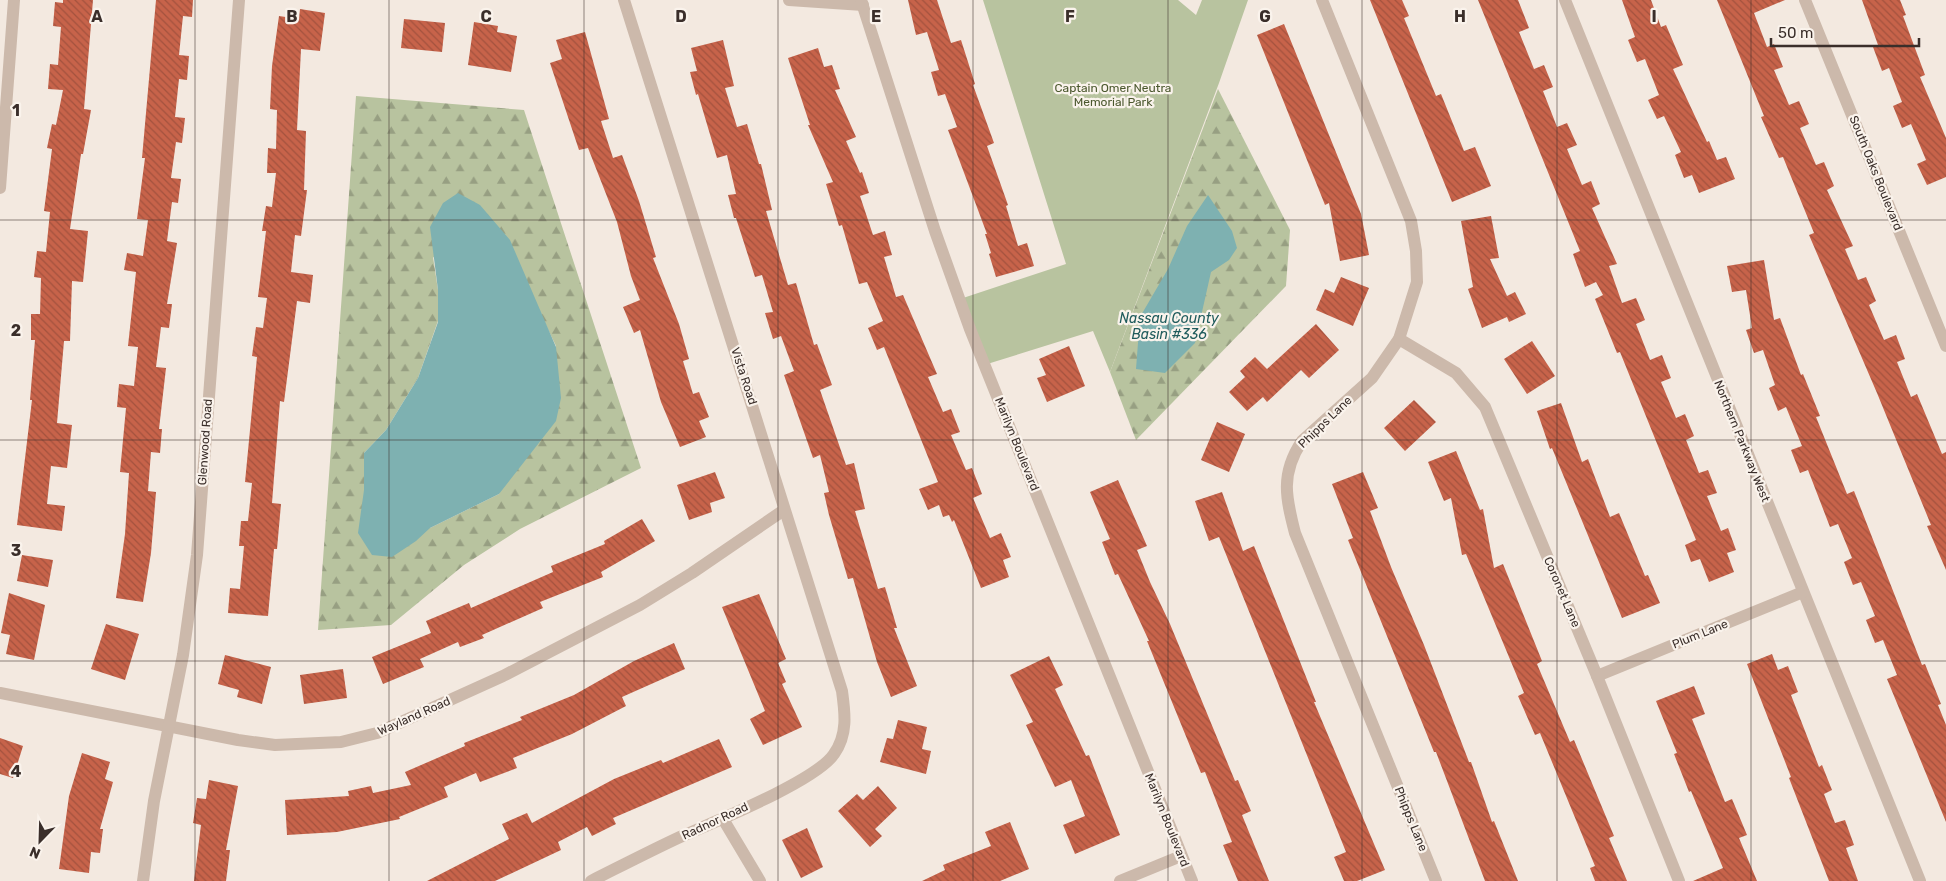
<svg xmlns="http://www.w3.org/2000/svg" width="1946" height="881" font-family="Rubik,sans-serif">
	<style>
		.forest { fill: url(#forest-firs); fill-rule: evenodd }
		.park { fill: #b8c39f }
		.water { fill: #7eb1b1 }
		.building { fill: url(#building-back-hatch) }
		.lines { fill: none; stroke-linecap: round; stroke-linejoin: round }
		.street { stroke: #ccb9ab; stroke-width: 12 }
		.grid { fill: none; stroke: #3a2e2a; stroke-width: 1; stroke-opacity: 0.55 }
		.labels { text-anchor: middle; stroke-width: 4.5; stroke-linejoin: round; paint-order: stroke }
		.park-label { font-size: 12px; fill: #4b582e; stroke: #faf3ec }
		.street-label { font-size: 12px; fill: #3a2e2a; stroke: #faf3ec }
		.water-label { font-size: 14px; font-style: italic; fill: #1f5b5c; stroke: #faf3ec }
		.grid-label { font-size: 16px; text-anchor: middle; font-weight: bold; fill: #3a2e2a; stroke: #faf3ec; stroke-width: 4.5; stroke-linejoin: round; paint-order: stroke }
	</style>
	<defs>
		<pattern id="forest-firs" width="22" height="20" patternUnits="userSpaceOnUse" patternTransform="scale(1.25)"><rect width="22" height="20" fill="#b8c39f"/><path d="M5 1l3.5 6h-7zM16 11l3.5 6h-7z" fill="#979f82"/></pattern>
		<pattern id="building-back-hatch" width="6" height="6" patternUnits="userSpaceOnUse" patternTransform="scale(1.25)"><rect width="6" height="6" fill="#c7634a"/><path d="M-1 5l2 2M0 0l6 6M5-1l2 2" fill="none" stroke="#a3523e"/></pattern>
	</defs>
	<rect width="100%" height="100%" fill="#f3e9e0"/>
	<g class="forest">
		<polygon points="1218,89 1290,230 1286,286 1136,440 1110,372"/>
		<path d="M356,96L524,110L641,468L520,529L464,565L391,625L318,630ZM433,257L542,317L556,346L499,494L430,528L364,490V453L386,430L418,378L438,321V290Z"/>
	</g>
	<polygon class="park" points="983,0 1178,0 1196,15 1202,0 1248,0 1219,83 1110,372 1093,331 984,365 960,299 1066,264"/>
	<g class="water">
		<polygon points="458,193 480,205 510,240 556,347 561,398 556,421 499,494 430,528 416,541 392,557 372,555 358,533 364,490 364,453 386,430 418,378 438,322 438,290 430,227 443,203"/>
		<polygon points="1208,195 1232,231 1237,248 1229,260 1211,272 1195,343 1165,373 1136,369 1140,317 1168,269 1187,226"/>
	</g>
	<g class="building">
		<polygon points="63,0 93,0 84,109 91,110 83,154 81,154 70,229 88,231 83,282 72,281 70,341 64,341 57,423 72,425 67,468 51,466 47,504 65,506 62,531 17,525 32,400 30,400 35,340 31,340 31,314 40,314 41,278 34,277 37,251 46,252 50,212 44,211 52,149 47,148 52,124 56,125 63,90 48,89 50,64 58,65 61,27 53,26 55,2 63,3"/>
		<polygon points="156,0 193,0 192,17 183,16 179,55 189,56 187,80 179,79 175,117 185,118 182,143 176,142 171,178 181,179 178,203 172,202 167,241 177,243 167,304 172,304 169,328 161,327 156,367 166,368 159,429 162,429 160,453 151,452 148,491 156,492 151,553 143,602 116,598 125,534 129,473 120,472 126,408 117,407 119,384 134,386 138,347 128,346 136,272 124,270 127,253 143,256 148,220 137,219 145,158 142,158"/>
		<polygon points="908,0 937,0 951,43 961,40 975,84 973,85 994,143 987,146 1008,205 1006,206 1018,246 1027,243 1034,266 996,277 989,254 991,253 985,234 987,234 948,130 957,127 945,94 938,96 931,72 939,70 927,32 916,35"/>
		<polygon points="1370,0 1402,0 1409,16 1404,18 1436,96 1441,94 1464,151 1475,147 1491,186 1452,202"/>
		<polygon points="1478,0 1518,0 1529,28 1519,32 1534,69 1544,65 1553,87 1543,91 1557,127 1567,123 1577,145 1567,149 1582,185 1591,181 1600,204 1592,208 1617,264 1609,266 1622,303 1636,298 1645,320 1636,324 1650,360 1662,355 1671,378 1661,382 1676,418 1685,414 1694,436 1686,440 1699,473 1708,470 1717,493 1707,496 1721,531 1728,528 1736,550 1727,553 1734,572 1709,582 1700,559 1691,562 1685,545 1696,540 1620,352 1617,353 1595,299 1603,295 1596,282 1585,287 1573,254 1580,251"/>
		<polygon points="1622,0 1651,0 1661,27 1666,25 1683,65 1673,69 1707,142 1709,141 1717,160 1726,157 1735,179 1699,193 1692,175 1684,178 1675,155 1681,152 1664,116 1657,119 1648,100 1659,95 1645,59 1637,62 1628,40 1635,37"/>
		<polygon points="1717,0 1785,0 1754,13 1767,47 1774,44 1783,67 1774,70 1789,105 1799,101 1809,124 1800,128 1816,165 1824,162 1834,186 1827,190 1853,246 1845,249 1858,280 1866,277 1876,301 1869,305 1884,340 1896,335 1905,359 1897,362 1911,397 1917,394 1942,454 1946,452 1946,570 1927,526 1931,525 1877,393 1809,235 1814,233 1783,157 1779,158 1761,117 1764,116"/>
		<polygon points="1862,0 1900,0 1906,15 1903,16 1925,75 1920,77 1946,138 1946,177 1927,185 1917,164 1926,160 1911,124 1902,128 1893,106 1902,102 1889,68 1882,71 1873,47 1878,45"/>
		<polygon points="300,9 325,13 320,51 301,49 297,130 306,131 304,190 307,190 301,236 295,235 291,272 313,275 310,303 297,301 284,402 280,401 272,503 281,504 277,549 274,549 268,616 228,613 230,588 240,589 244,546 239,546 241,521 248,521 252,483 245,482 257,357 252,356 256,327 263,328 267,298 258,297 266,231 262,231 266,206 272,207 276,173 267,173 268,148 276,149 277,110 270,109 272,66 279,16 299,19"/>
		<polygon points="404,19 445,23 442,52 401,48"/>
		<polygon points="474,22 498,26 497,32 517,36 511,72 468,65"/>
		<polygon points="1284,24 1361,214 1369,255 1340,261 1329,203 1325,205 1257,35"/>
		<polygon points="585,32 609,119 601,121 613,158 622,155 639,201 656,257 653,258 679,324 689,359 683,361 693,394 699,392 709,417 699,421 706,437 680,447 661,402 640,330 634,333 623,307 640,300 631,276 617,222 588,148 579,150 550,63 562,59 556,40"/>
		<polygon points="723,40 734,86 725,88 737,127 747,124 759,164 761,164 772,210 766,211 788,285 796,283 814,345 817,344 832,385 820,390 846,465 854,463 865,509 855,511 878,589 885,587 897,628 894,628 917,686 891,697 877,662 853,578 848,579 829,515 824,493 829,492 820,455 813,458 784,375 794,371 781,336 773,339 765,313 773,312 762,275 755,277 736,218 734,218 728,195 736,194 727,155 717,158 698,94 696,95 690,72 697,71 691,48"/>
		<polygon points="818,48 824,67 832,65 840,89 835,90 856,137 846,141 860,173 862,172 869,193 860,196 873,235 885,231 892,255 884,257 896,297 903,295 937,374 928,377 943,412 951,409 960,432 951,435 966,470 972,468 982,494 973,498 990,538 1001,533 1011,557 1003,560 1009,577 981,588 954,520 952,522 949,515 943,517 939,505 928,510 919,489 938,482 884,347 877,350 868,328 883,321 867,282 859,284 842,225 839,226 826,184 833,182 808,125 810,125 788,58"/>
		<polygon points="1491,216 1499,258 1490,259 1507,296 1515,292 1526,314 1509,322 1507,317 1482,328 1468,289 1473,287 1461,221"/>
		<polygon points="1764,260 1774,320 1780,318 1801,375 1803,374 1820,416 1816,417 1847,494 1854,491 1922,665 1925,664 1941,704 1938,705 1946,725 1946,822 1887,679 1897,675 1883,640 1875,643 1866,620 1875,616 1861,582 1853,585 1844,562 1852,558 1838,524 1830,527 1808,470 1800,473 1791,450 1802,446 1786,407 1778,411 1769,388 1775,385 1763,350 1754,353 1746,330 1752,328 1746,290 1732,292 1727,266"/>
		<polygon points="1341,277 1369,288 1353,326 1316,310 1325,289 1334,293"/>
		<polygon points="1316,324 1339,350 1309,378 1301,370 1267,402 1263,397 1247,411 1229,392 1245,377 1240,371 1255,357 1267,369"/>
		<polygon points="1532,341 1555,376 1527,394 1504,359"/>
		<polygon points="1069,346 1085,386 1047,402 1037,378 1046,375 1039,359"/>
		<polygon points="1414,400 1436,422 1405,451 1384,428"/>
		<polygon points="1561,403 1582,462 1588,459 1610,517 1619,513 1645,576 1648,575 1660,603 1622,618 1552,448 1550,449 1537,411"/>
		<polygon points="1217,422 1245,434 1229,472 1201,460"/>
		<polygon points="1456,451 1480,510 1483,509 1494,568 1503,564 1542,661 1537,664 1570,742 1574,740 1614,836 1609,838 1627,881 1595,881 1590,868 1595,866 1540,733 1535,735 1518,696 1524,693 1466,554 1462,555 1451,498 1444,501 1428,462"/>
		<polygon points="715,472 725,498 710,503 712,512 689,520 677,485"/>
		<polygon points="1363,472 1378,508 1370,511 1391,567 1424,645 1469,762 1471,762 1492,822 1494,821 1518,881 1485,881 1436,752 1434,752 1348,540 1353,538 1332,484"/>
		<polygon points="1118,480 1147,546 1137,550 1150,582 1170,624 1235,781 1238,780 1251,811 1242,815 1269,881 1238,881 1223,845 1232,842 1205,772 1201,773 1147,641 1149,641 1118,574 1115,575 1102,542 1110,539 1090,492"/>
		<polygon points="1222,492 1243,551 1254,546 1316,702 1314,702 1385,870 1357,881 1344,881 1334,857 1346,852 1219,537 1209,541 1195,501"/>
		<polygon points="642,519 655,541 601,572 603,577 540,602 543,608 482,635 484,638 460,647 458,642 420,659 424,667 383,684 372,657 431,633 426,621 469,603 471,608 553,572 551,566 605,544 604,541"/>
		<polygon points="22,555 53,560 48,587 17,581"/>
		<polygon points="9,593 45,605 34,660 6,654 10,635 1,633"/>
		<polygon points="759,594 786,659 778,663 786,682 782,684 802,727 763,745 750,719 765,711 722,607"/>
		<polygon points="106,624 139,634 125,680 91,669"/>
		<polygon points="674,643 685,669 622,697 626,706 572,734 513,758 517,768 480,782 476,773 444,787 448,797 399,817 400,819 337,832 287,835 285,800 349,796 348,791 371,786 373,793 411,785 405,772 465,746 464,743 522,720 520,717 574,695 634,661"/>
		<polygon points="1772,654 1778,670 1788,666 1798,692 1791,695 1819,767 1822,765 1832,790 1824,794 1835,823 1845,820 1854,845 1846,848 1858,881 1829,881 1789,778 1791,777 1747,664"/>
		<polygon points="225,655 271,667 262,704 237,697 239,690 218,684"/>
		<polygon points="1049,656 1063,685 1055,689 1086,756 1089,755 1120,835 1075,854 1063,825 1085,816 1071,780 1055,787 1026,725 1033,722 1010,675"/>
		<polygon points="343,669 347,698 304,704 300,675"/>
		<polygon points="1694,686 1705,714 1692,719 1725,802 1732,799 1747,835 1739,838 1757,881 1693,881 1723,868 1691,791 1689,792 1674,754 1677,753 1656,701"/>
		<polygon points="898,720 927,727 922,749 931,751 926,774 880,762 887,738 893,739"/>
		<polygon points="0,738 23,746 13,778 0,774"/>
		<polygon points="719,739 732,767 613,818 616,824 592,836 587,827 558,842 561,850 495,881 427,881 509,839 502,824 527,813 532,823 614,779 661,760 663,763"/>
		<polygon points="82,753 110,762 105,779 113,782 100,829 103,829 100,853 91,852 89,873 59,869 69,796"/>
		<polygon points="209,780 238,786 226,850 230,850 226,881 194,881 201,825 193,823 197,798 206,799"/>
		<polygon points="878,786 897,808 875,829 882,836 870,847 838,811 857,794 863,800"/>
		<polygon points="1010,822 1029,869 1000,881 922,881 945,870 943,865 991,846 985,832"/>
		<polygon points="807,828 823,867 801,878 782,840"/>
	</g>
	<g class="lines">
		<g class="street">
			<polyline points="789,0 863,5"/>
			<polyline points="861,0 935,231 970,329 1192,881"/>
			<path d="M1322,0L1411,221L1416,251L1417,282L1399,339L1372,378L1302,441C1280,474 1286,498 1295,533L1436,881"/>
			<polyline points="1565,0 1920,881"/>
			<polyline points="1805,0 1946,346"/>
			<polyline points="0,188 14,0"/>
			<polyline points="1399,339 1456,373 1485,407 1597,676 1679,881"/>
			<polyline points="1597,676 1803,592"/>
			<polyline points="0,693 238,740 275,745 341,742 377,733 503,676 640,605 692,573 784,510"/>
			<polyline points="723,819 760,881"/>
			<polyline points="143,881 154,801 183,655 197,555 239,0"/>
			<path d="M591,881C621,866 650,851 680,837C714,822 816,781 834,754C848,734 845,713 842,691L624,0"/>
			<polyline points="1120,881 1181,856"/>
		</g>
	</g>
	<path class="grid" d="M195,0V881M389,0V881M584,0V881M778,0V881M973,0V881M1168,0V881M1362,0V881M1557,0V881M1751,0V881M0,220H1946M0,440H1946M0,661H1946"/>
	<g class="labels">
		<g class="park-label">
			<text x="1113" y="92">Captain Omer Neutra<tspan x="1113" dy="14">Memorial Park</tspan></text>
		</g>
		<g class="street-label">
			<text transform="translate(1876 173) rotate(68)" y="4">South Oaks Boulevard</text>
			<text transform="translate(744 376) rotate(72)" y="4">Vista Road</text>
			<text transform="translate(1325 422) rotate(-44)" y="4">Phipps Lane</text>
			<text transform="translate(1742 441) rotate(68)" y="4">Northern Parkway West</text>
			<text transform="translate(205 442) rotate(-86)" y="4">Glenwood Road</text>
			<text transform="translate(1017 444) rotate(68)" y="4">Marilyn Boulevard</text>
			<text transform="translate(1562 592) rotate(67)" y="4">Coronet Lane</text>
			<text transform="translate(1700 634) rotate(-22)" y="4">Plum Lane</text>
			<text transform="translate(414 716) rotate(-24)" y="4">Wayland Road</text>
			<text transform="translate(1411 819) rotate(68)" y="4">Phipps Lane</text>
			<text transform="translate(1167 820) rotate(68)" y="4">Marilyn Boulevard</text>
			<text transform="translate(715 821) rotate(-25)" y="4">Radnor Road</text>
		</g>
		<g class="water-label">
			<text x="1169" y="323">Nassau County<tspan x="1169" dy="16">Basin #336</tspan></text>
		</g>
	</g>
	<g class="grid-label">
		<text x="97" y="22">A</text>
		<text x="292" y="22">B</text>
		<text x="486" y="22">C</text>
		<text x="681" y="22">D</text>
		<text x="876" y="22">E</text>
		<text x="1070" y="22">F</text>
		<text x="1265" y="22">G</text>
		<text x="1460" y="22">H</text>
		<text x="1654" y="22">I</text>
		<text x="16" y="116">1</text>
		<text x="16" y="336">2</text>
		<text x="16" y="556">3</text>
		<text x="16" y="777">4</text>
	</g>
	<g transform="translate(40 841) rotate(203)" stroke="#faf3ec" stroke-width="4" paint-order="stroke">
	<path d="M0-4L9 19L0 12L-9 19Z" fill="#3a2e2a"/>
	<text y="-8" font-size="14" font-weight="bold" text-anchor="middle" fill="#3a2e2a">N</text>
	</g>
	<path d="M1771 38v8h148v-8" fill="none" stroke="#3a2e2a" stroke-width="2.5"/>
	<text x="1778" y="38" font-size="15" fill="#3a2e2a" stroke="#faf3ec" stroke-width="4" paint-order="stroke">50 m</text>
</svg>
